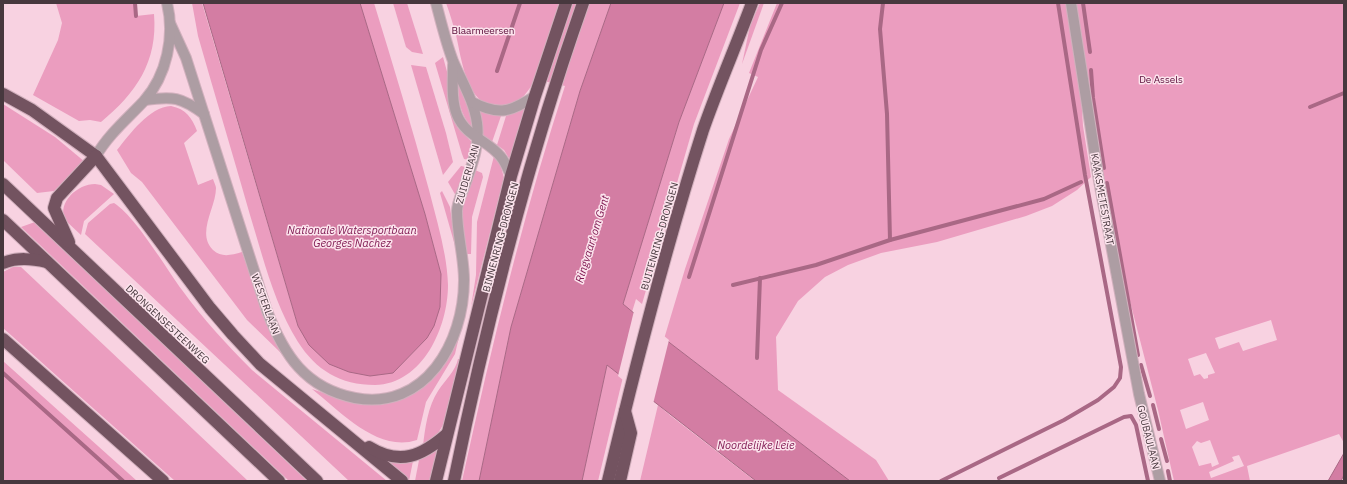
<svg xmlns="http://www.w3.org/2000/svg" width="1347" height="484" font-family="'IBM Plex Sans',sans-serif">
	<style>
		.green { fill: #eb9dbf; fill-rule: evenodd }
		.water { fill: #d37da3; stroke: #a96885 }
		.pier { fill: #f8d2e1 }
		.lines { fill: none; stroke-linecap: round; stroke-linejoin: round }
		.stream { stroke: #a96885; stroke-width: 4 }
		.minor-casing { stroke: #d1b0bd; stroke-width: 12 }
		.highway-casing { stroke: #d1b0bd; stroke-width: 14 }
		.minor { stroke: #ad9da3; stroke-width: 10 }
		.highway { stroke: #735360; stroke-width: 12 }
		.labels { text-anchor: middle; stroke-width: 3; stroke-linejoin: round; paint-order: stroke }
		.park-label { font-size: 10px; fill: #590a37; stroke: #fce4ed }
		.street-label { font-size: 10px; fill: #47383e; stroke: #fce4ed }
		.water-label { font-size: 11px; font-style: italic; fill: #7e1750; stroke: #fce4ed }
	</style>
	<rect width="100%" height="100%" fill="#f8d2e1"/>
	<g class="green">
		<path d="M56,3H135L136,16L154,14C158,62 136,93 101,122L90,120L79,121L33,95L58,40L62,23Z"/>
		<path d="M192,3H202L298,326L393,373L427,338L440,307L441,274L425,214L360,3H374C393,65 412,127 429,190C437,222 447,253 448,285C448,327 423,384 375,385C340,385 316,370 298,342C274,304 263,257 250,215C233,155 215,96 198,36Z"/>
		<polygon points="393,3 407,3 423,54 412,52 406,47"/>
		<path d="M446,3H611L580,91L511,327L479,481H462C491,348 523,215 565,86L535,79C528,93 520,103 504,106C467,112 462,60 456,35C453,24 450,14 446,3Z"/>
		<polygon points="724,3 740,3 694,124 642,304 636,299 632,312 623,304 679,122"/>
		<polygon points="760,3 764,3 742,64 750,26"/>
		<path d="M777,3H1344V443L1339,434L1247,466L1250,481H1174L1158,410L1099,181L1078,49L1083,126L1091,177L1077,190L1052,206L1026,216L937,242L881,253L848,265L825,277L798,301L776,337L778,390L876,460L889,481H850L670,343L664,339L685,269L729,139L758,77L749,73ZM1271,320L1277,340L1243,351L1239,342L1219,349L1215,338ZM1206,353L1215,373L1208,375V378L1204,379L1200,374L1194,376L1188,359ZM1203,402L1209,420L1186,429L1180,410ZM1210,440L1219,464L1212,467L1211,463L1199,466L1192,447L1197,441L1201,443ZM1239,455L1244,466L1211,478L1209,472L1234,461L1232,457Z"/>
		<polygon points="443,57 449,79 448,100 450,110 458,128 472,142 469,160 464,159 462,154 435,63"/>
		<polygon points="411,65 426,67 446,133 453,162 443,175"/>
		<path d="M458,83L470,113L472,128C460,114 458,101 458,83Z"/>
		<polygon points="3,104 55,137 85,162 54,191 37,193 3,160"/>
		<path d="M171,106C186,109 192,118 197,131L184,143L198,185L213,179C214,182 216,186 216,188C216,208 196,233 213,250C222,258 231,255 242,252L270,330L283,355L247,320L142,182L131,173L117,150C130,134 149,107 171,106Z"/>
		<polygon points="526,108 510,160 504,150 497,145 506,116"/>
		<polygon points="479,111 501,116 492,142 482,136"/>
		<polygon points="494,156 500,163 504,178 471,307 476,275 477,222"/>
		<polygon points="461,166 466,167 456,196 448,182"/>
		<path d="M475,170L482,173L483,177L472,217L471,254H467C464,238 459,219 463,203C466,192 471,181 475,170Z"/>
		<path d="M95,184L101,185L114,194L84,221L81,235L65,220C57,202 78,184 95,184Z"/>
		<polygon points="442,191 450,207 456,249 440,193"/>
		<path d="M114,203C136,217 165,267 182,290C203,319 227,345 252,370L387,481H349L85,234L88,223L110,204Z"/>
		<polygon points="35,222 307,481 289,481 21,227"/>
		<polygon points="13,267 21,267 248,481 175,481 3,328 3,272"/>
		<path d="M462,324L455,354L426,402L417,440C378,453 341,412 312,389C328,394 342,401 359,404C394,410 429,390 447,361C454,349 457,336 462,324Z"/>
		<path d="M458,359H460L443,425L437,435L423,446C425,428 428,406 438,391C445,380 455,372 458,359Z"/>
		<polygon points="3,361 137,481 3,481"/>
		<polygon points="607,365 623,377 598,481 582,481"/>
		<polygon points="658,405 671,416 755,481 640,481"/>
		<polygon points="439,448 432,481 415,481 419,460"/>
		<polygon points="388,460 413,461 409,481 387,463"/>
	</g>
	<g class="water">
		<polygon points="203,3 360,3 425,214 441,274 440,307 434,326 427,338 393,373 370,376 349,372 329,364 309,345 298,326"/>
		<polygon points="611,3 724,3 679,122 623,304 670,343 850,481 756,481 607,365 582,481 479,481 511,327 580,91"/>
		<polygon points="1344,453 1344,475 1341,481 1328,481"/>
	</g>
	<polygon class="pier" points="634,311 669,340 653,404 618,376"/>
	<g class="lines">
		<g class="stream">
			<polyline points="135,3 136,16"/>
			<polyline points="1083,3 1090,52"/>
			<polyline points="1091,70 1093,98 1104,168"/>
			<polyline points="497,71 520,3"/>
			<polyline points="1310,107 1344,93"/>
			<polyline points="1107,183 1138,355"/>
			<polyline points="890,240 1044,199 1081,182"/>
			<polyline points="689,277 761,50 782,3"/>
			<polyline points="733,285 816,265 890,240 887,114 880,29 883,3"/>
			<polyline points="757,358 760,278"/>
			<polyline points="1141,365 1150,396"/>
			<polyline points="3,373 123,481"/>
			<polyline points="1153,405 1159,429"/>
			<polyline points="1161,439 1167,461"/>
			<polyline points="1168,471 1170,481"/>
			<polyline points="999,478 1124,417 1131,416 1136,425 1148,481"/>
			<polyline points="941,481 1064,420 1098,400 1114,387 1120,378 1121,367 1085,175 1058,3"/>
		</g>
		<defs>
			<g id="minor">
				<polyline points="1071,3 1099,181 1139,394 1160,481"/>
				<path d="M170,23L186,58L267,311C284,355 305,388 355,398C425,411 464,343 464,280C464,257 457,234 457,211C457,203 462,193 465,185C472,165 480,145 477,123C474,101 462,82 453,61C446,43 441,22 436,3"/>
				<path d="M453,65C453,81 451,100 457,115C466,137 488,140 501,157C506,163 508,170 511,176"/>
				<path d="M145,100C173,96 181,97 204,114"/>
				<path d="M472,102C499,116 511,112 535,96"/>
				<path d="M96,156C108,135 127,119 144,101C167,75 175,36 167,3"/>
			</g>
			<g id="highway">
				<polyline points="3,94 32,110 96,156 210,308 233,335 260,364 402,481"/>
				<polyline points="3,184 317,481"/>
				<polyline points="3,220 279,481"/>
				<polyline points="69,242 54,208 57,198 96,156"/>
				<path d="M3,263C18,257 32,259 47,262"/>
				<polyline points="3,339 163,481"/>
				<path d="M369,447C400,466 422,456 447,434"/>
				<polyline points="436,481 511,176 535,96 566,3"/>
				<path d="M454,481C487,319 528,159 583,3"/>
				<path d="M608,481C636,363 666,246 703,130C718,87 736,46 752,3"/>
				<polyline points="620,481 631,433 625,411"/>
			</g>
		</defs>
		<use href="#minor" class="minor-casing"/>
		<use href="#highway" class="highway-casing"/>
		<use href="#minor" class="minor"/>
		<use href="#highway" class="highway"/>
	</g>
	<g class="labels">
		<g class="park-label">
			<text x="483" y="34">Blaarmeersen</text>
			<text x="1161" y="83">De Assels</text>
		</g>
		<g class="street-label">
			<text transform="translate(467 174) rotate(-74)" y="4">ZUIDERLAAN</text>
			<text transform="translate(1103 199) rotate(80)" y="4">KAAKSMETESTRAAT</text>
			<text transform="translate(659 236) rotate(-74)" y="4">BUITENRING-DRONGEN</text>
			<text transform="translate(500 237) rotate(-75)" y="4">BINNENRING-DRONGEN</text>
			<text transform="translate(266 304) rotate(70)" y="4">WESTERLAAN</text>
			<text transform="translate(168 324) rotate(43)" y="4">DRONGENSESTEENWEG</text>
			<text transform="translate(1149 437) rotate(76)" y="4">GOUBAULAAN</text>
		</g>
		<g class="water-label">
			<text x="352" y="234">Nationale Watersportbaan<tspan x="352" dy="13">Georges Nachez</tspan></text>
			<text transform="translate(592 239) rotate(-73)" y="4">Ringvaart om Gent</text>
			<text x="756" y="449">Noordelijke Leie</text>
		</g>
	</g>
	<rect width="1347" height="484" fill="none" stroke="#47383e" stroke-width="8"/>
</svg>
